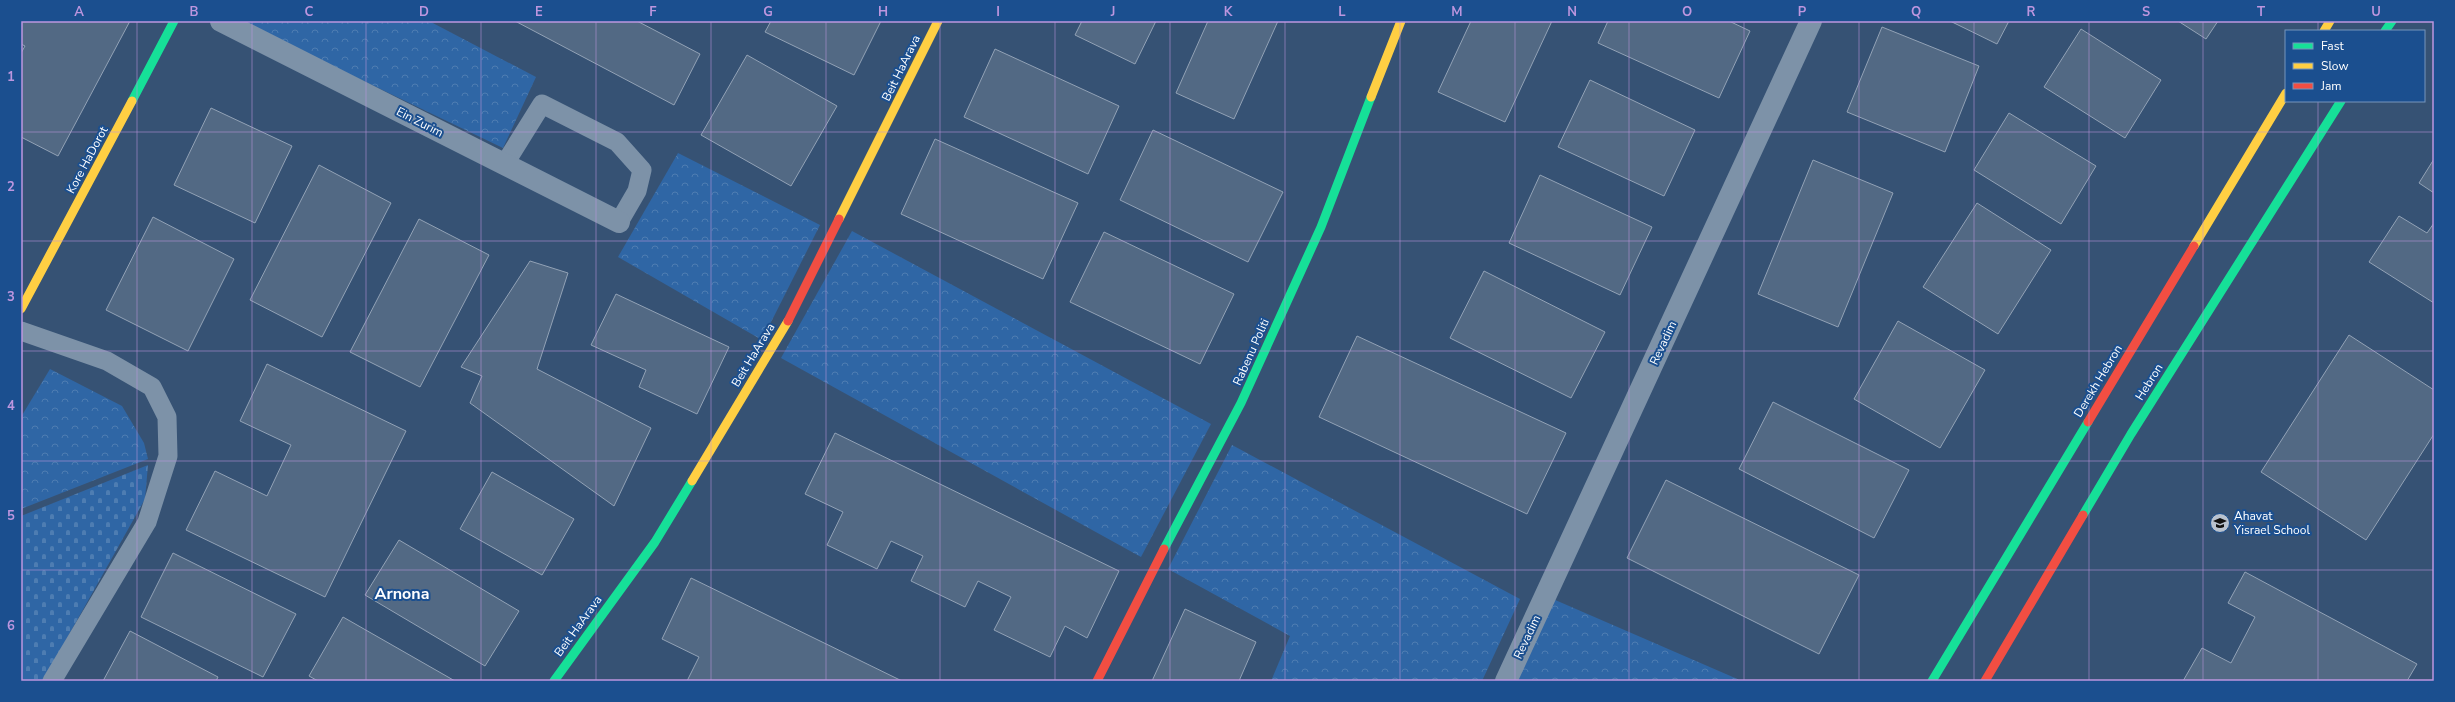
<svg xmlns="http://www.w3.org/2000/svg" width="2455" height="702" font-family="'Nunito Sans',sans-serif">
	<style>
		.cemetery { fill: url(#cemetery-stones) }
		.park { fill: url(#park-crowns) }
		.building { fill: #526984; stroke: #92a2b6 }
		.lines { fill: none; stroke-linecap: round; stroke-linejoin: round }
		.lane { stroke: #7d92a8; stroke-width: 19 }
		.street { stroke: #7d92a8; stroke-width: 22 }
		.fast { stroke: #16e098; stroke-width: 9 }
		.slow { stroke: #ffcf43; stroke-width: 9 }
		.jam { stroke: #f24e42; stroke-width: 9 }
		.grid { fill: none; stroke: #bd96df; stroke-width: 1; stroke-opacity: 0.55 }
		.labels { text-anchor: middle; stroke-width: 4; stroke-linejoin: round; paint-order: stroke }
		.street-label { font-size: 12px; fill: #fff; stroke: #1b4f8f }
		.poi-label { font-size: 12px; fill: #fff; stroke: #1b4f8f; text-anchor: start }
		.district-label { font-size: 16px; font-weight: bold; fill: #fff; stroke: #1b4f8f }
		.neatline { fill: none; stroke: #bd96df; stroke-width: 1.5 }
		.grid-label { font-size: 13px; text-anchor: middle; font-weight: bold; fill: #bd96df }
	</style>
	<defs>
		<pattern id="cemetery-stones" width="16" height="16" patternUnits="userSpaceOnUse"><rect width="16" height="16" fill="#2f66a5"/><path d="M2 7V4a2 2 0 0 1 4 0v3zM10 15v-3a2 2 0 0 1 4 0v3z" fill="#4e7db2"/></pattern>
		<pattern id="park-crowns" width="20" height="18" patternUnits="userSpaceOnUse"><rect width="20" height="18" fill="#2f66a5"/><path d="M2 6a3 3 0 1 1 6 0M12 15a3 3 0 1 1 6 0" fill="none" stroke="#4e7db2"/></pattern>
	</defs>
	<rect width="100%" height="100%" fill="#365274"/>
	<polygon class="cemetery" points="148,465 145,499 43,681 21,681 21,516"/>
	<g class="park">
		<polygon points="239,21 429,21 536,77 503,148"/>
		<polygon points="678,153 820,225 762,340 618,257"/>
		<polygon points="852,231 1211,424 1141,557 781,358"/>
		<polygon points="50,369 122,406 144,443 148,459 21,509 21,417"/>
		<polygon points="1232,445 1520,599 1482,681 1271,681 1290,636 1168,569"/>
		<polygon points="1546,596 1742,681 1505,681"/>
	</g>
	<g class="building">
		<polygon points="21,21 130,21 58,156 21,137 21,53 25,46 21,44"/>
		<polygon points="515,21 637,21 700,54 674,105"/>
		<polygon points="771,21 881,21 854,75 765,32"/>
		<polygon points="1082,21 1156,21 1135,64 1075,35"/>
		<polygon points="1208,21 1278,21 1234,119 1176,93"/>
		<polygon points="1471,21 1552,21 1505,122 1438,92"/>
		<polygon points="1608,21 1729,21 1750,31 1719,98 1598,43"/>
		<polygon points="1950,21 2009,21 1997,44"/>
		<polygon points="2178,21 2218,21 2206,39"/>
		<polygon points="1882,27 1979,66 1945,152 1847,112"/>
		<polygon points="2081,29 2161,80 2125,138 2044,87"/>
		<polygon points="995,49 1119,106 1088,174 964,117"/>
		<polygon points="747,55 837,106 791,186 701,135"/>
		<polygon points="1590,80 1695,130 1664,196 1558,147"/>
		<polygon points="211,108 292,146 255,223 174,185"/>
		<polygon points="2009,113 2096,166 2061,224 1974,170"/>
		<polygon points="1153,130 1283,192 1248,262 1120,200"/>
		<polygon points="935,139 1078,203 1043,279 901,214"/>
		<polygon points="2434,159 2434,193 2419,183"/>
		<polygon points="1813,160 1893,193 1838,327 1758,294"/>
		<polygon points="319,165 391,203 322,337 250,300"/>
		<polygon points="1540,175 1652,227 1620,295 1509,243"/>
		<polygon points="1977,203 2051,250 1998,334 1923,287"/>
		<polygon points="2399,216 2427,233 2434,223 2434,303 2369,262"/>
		<polygon points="153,217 234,259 188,351 106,310"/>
		<polygon points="419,219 489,255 420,387 350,352"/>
		<polygon points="1104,232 1234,294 1200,364 1070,302"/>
		<polygon points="530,261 568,273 537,369 651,428 614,506 470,403 482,376 461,367"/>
		<polygon points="1484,271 1605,332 1571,398 1450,338"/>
		<polygon points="616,294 729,347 697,414 639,387 646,370 591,345"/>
		<polygon points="1898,321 1985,370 1940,448 1854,399"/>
		<polygon points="2349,335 2434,390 2434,434 2366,540 2261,472"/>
		<polygon points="1357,336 1566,433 1527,514 1319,417"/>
		<polygon points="267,364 406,431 325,597 186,530 215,471 267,496 291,445 240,421"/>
		<polygon points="1773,402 1909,470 1874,538 1739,469"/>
		<polygon points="835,433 1119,571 1087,638 1065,626 1050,657 994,630 1011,597 978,581 965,607 911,581 923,556 891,541 877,569 827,545 843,512 805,494"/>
		<polygon points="492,472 574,519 542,575 460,529"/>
		<polygon points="1666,480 1859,575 1819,654 1627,558"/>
		<polygon points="399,540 519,611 485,666 365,595"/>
		<polygon points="173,553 296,614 263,677 141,617"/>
		<polygon points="2245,572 2417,664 2407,681 2183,681 2202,648 2231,663 2255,617 2228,603"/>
		<polygon points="691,578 902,681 687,681 699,657 662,639"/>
		<polygon points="1185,609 1256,642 1239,681 1152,681"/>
		<polygon points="343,617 455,681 318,681 309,676"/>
		<polygon points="130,631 218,677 216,681 103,681"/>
	</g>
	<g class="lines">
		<g class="lane">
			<polyline points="504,165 542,104 617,142 642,170 637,191 619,222"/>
			<polyline points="21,331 107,361 152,387 167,417 168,456 147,522 52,681"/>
		</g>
		<g class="street">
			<polyline points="221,21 619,222"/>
			<polyline points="1506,681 1811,21"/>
		</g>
		<g class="fast">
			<polyline points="2385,31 2392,21"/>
			<polyline points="132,101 174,21"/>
			<polyline points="2083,515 2131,434 2341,101"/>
			<polyline points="1164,549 1241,403 1321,227 1371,97"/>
			<polyline points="554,681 655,542 692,481"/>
			<polyline points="1932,681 2088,422"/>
		</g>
		<g class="slow">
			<polyline points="2324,31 2330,21"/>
			<polyline points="1371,97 1401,21"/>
			<polyline points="839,219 938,21"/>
			<polyline points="2194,246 2286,93"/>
			<polyline points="21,309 132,101"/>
			<polyline points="692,481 788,321"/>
		</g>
		<g class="jam">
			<polyline points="788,321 839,219"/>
			<polyline points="2088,422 2194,246"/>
			<polyline points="1097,681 1164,549"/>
			<polyline points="1985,681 2083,515"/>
		</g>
	</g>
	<path class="grid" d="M137,21V681M252,21V681M366,21V681M481,21V681M596,21V681M711,21V681M826,21V681M940,21V681M1055,21V681M1170,21V681M1285,21V681M1400,21V681M1515,21V681M1629,21V681M1744,21V681M1859,21V681M1974,21V681M2089,21V681M2203,21V681M2318,21V31M2318,101V681M21,132H2434M21,241H2434M21,351H2434M21,461H2434M21,570H2434"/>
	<defs>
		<symbol id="school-disc" viewBox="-11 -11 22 22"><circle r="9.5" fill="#b9c2ce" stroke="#1b4f8f"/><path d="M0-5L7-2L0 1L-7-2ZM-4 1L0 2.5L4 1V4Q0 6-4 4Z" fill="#111"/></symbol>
	</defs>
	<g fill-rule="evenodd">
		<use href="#school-disc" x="2209" y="512" width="22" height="22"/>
	</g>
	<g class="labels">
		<g class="street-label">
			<text transform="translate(901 68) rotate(-64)" y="4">Beit HaArava</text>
			<text transform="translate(420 122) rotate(27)" y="4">Ein Zurim</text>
			<text transform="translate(87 160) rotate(-62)" y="4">Kore HaDorot</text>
			<text transform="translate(1663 343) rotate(-65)" y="4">Revadim</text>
			<text transform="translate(1251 352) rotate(-66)" y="4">Rabenu Politi</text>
			<text transform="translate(753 355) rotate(-59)" y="4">Beit HaArava</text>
			<text transform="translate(2098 381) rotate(-59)" y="4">Derekh Hebron</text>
			<text transform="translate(2149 382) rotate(-58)" y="4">Hebron</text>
			<text transform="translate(578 626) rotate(-54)" y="4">Beit HaArava</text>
			<text transform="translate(1527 637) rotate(-65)" y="4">Revadim</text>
		</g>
		<g class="poi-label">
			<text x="2234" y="520">Ahavat<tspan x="2234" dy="14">Yisrael School</tspan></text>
		</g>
		<g class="district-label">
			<text x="402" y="599">Arnona</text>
		</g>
	</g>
	<rect width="2455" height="702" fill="none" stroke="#1b4f8f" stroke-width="44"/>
	<rect x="2285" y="30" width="140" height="72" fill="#1b4f8f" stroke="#7695bc"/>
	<rect x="2293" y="43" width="20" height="6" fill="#16e098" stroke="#7695bc"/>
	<text x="2321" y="50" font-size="12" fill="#ffffff">Fast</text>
	<rect x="2293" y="63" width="20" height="6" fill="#ffcf43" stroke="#7695bc"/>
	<text x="2321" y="70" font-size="12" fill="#ffffff">Slow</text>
	<rect x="2293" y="83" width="20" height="6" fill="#f24e42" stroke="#7695bc"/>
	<text x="2321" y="90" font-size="12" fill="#ffffff">Jam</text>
	<rect x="22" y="22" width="2411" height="658" class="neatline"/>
	<g class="grid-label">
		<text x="79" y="16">A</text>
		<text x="194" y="16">B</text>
		<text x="309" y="16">C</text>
		<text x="424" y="16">D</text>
		<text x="539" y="16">E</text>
		<text x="653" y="16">F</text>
		<text x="768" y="16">G</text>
		<text x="883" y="16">H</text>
		<text x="998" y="16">I</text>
		<text x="1113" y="16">J</text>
		<text x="1228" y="16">K</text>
		<text x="1342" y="16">L</text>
		<text x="1457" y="16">M</text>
		<text x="1572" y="16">N</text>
		<text x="1687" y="16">O</text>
		<text x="1802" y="16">P</text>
		<text x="1916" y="16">Q</text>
		<text x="2031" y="16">R</text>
		<text x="2146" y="16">S</text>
		<text x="2261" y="16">T</text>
		<text x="2376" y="16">U</text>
		<text x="11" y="81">1</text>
		<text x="11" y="191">2</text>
		<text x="11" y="301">3</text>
		<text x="11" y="410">4</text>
		<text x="11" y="520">5</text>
		<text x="11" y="630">6</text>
	</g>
</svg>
